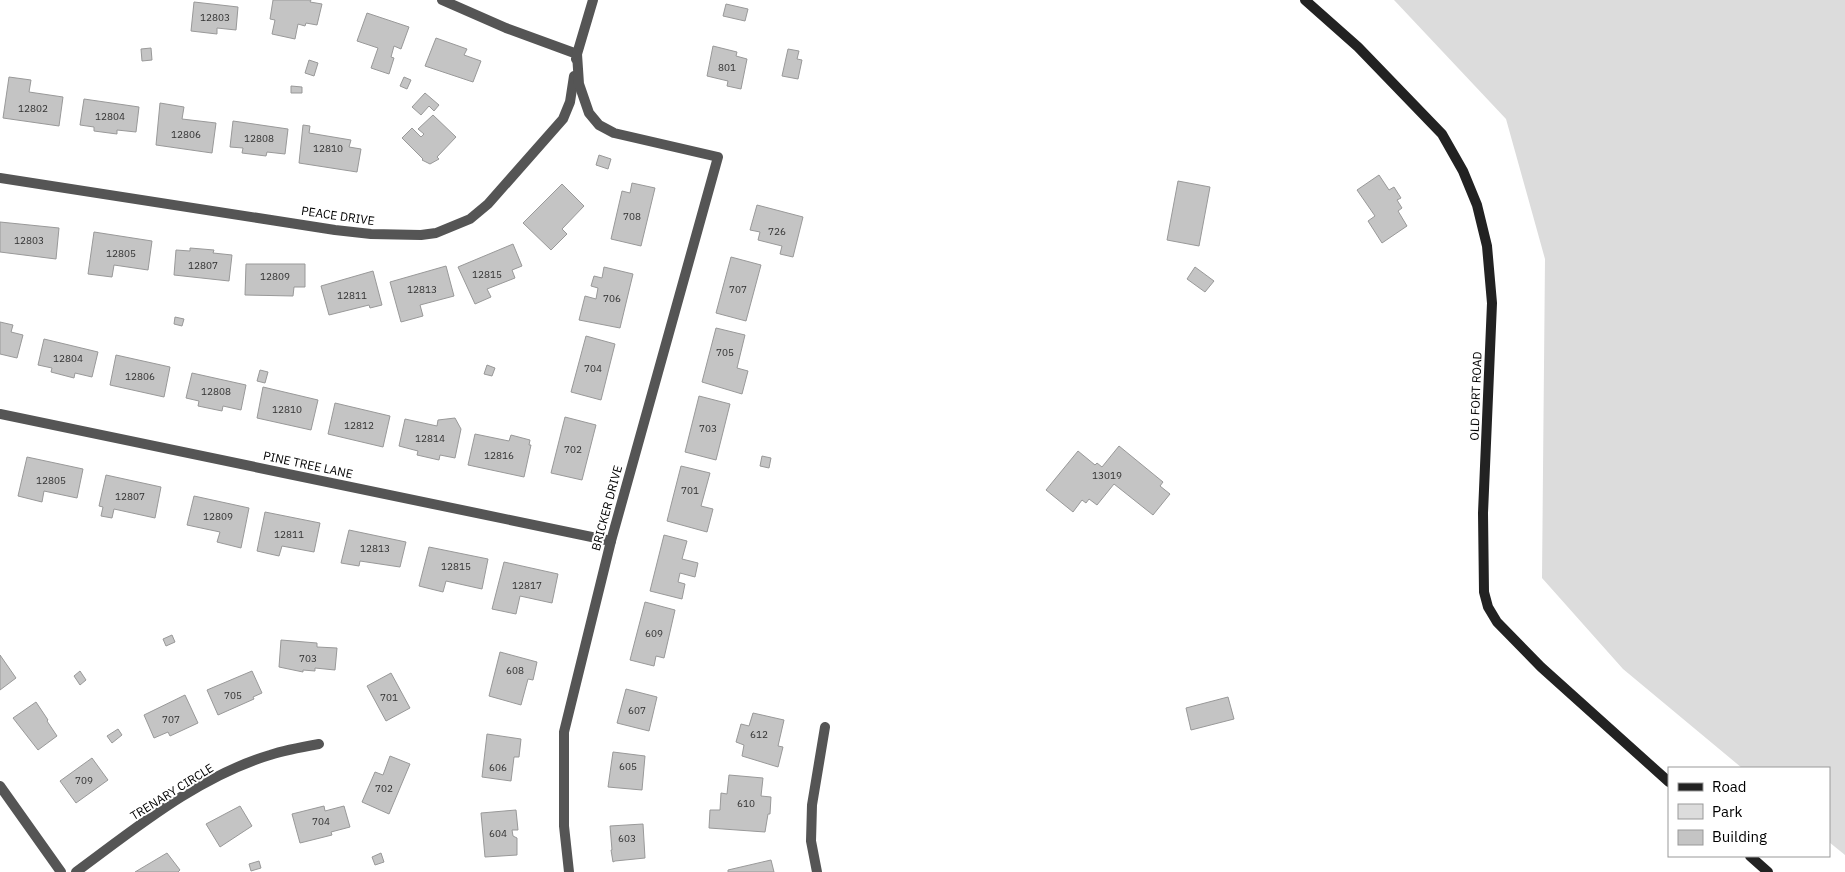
<svg xmlns="http://www.w3.org/2000/svg" width="1845" height="872" font-family="'IBM Plex Sans',sans-serif">
	<style>
		.green { fill: #dcdcdc }
		.building { fill: #c4c4c4; stroke: #999 }
		.lines { fill: none; stroke-linecap: round; stroke-linejoin: round }
		.minor { stroke: #555; stroke-width: 10 }
		.secondary { stroke: #222; stroke-width: 10 }
		.labels { text-anchor: middle; stroke-width: 4; stroke-linejoin: round; paint-order: stroke }
		.number-label { font-size: 10px; fill: #313131 }
		.street-label { font-size: 12px; fill: #000; stroke: #fff }
	</style>
	<rect width="100%" height="100%" fill="#fff"/>
	<polygon class="green" points="1394,0 1845,0 1845,855 1829,842 1829,768 1742,768 1623,669 1542,578 1545,259 1506,119"/>
	<g class="building">
		<polygon points="273,0 311,0 310,2 322,4 317,25 306,23 305,26 298,24 295,39 272,34 275,20 270,19"/>
		<polygon points="194,2 238,7 236,30 217,28 217,34 191,31"/>
		<polygon points="726,4 748,9 745,21 723,16"/>
		<polygon points="367,13 409,27 401,49 394,46 391,57 394,58 389,74 371,68 378,48 357,41"/>
		<polygon points="436,38 467,49 464,55 481,61 473,82 425,66"/>
		<polygon points="713,46 737,52 736,56 747,59 741,89 727,86 728,81 707,76"/>
		<polygon points="151,48 152,60 142,61 141,49"/>
		<polygon points="788,49 799,51 797,59 802,60 798,79 782,76"/>
		<polygon points="309,60 318,63 314,76 305,73"/>
		<polygon points="9,77 31,80 29,92 63,97 59,126 3,118"/>
		<polygon points="404,77 411,80 407,89 400,86"/>
		<polygon points="291,86 302,87 302,93 291,93"/>
		<polygon points="425,93 439,105 434,111 429,106 421,115 412,107"/>
		<polygon points="84,99 139,107 136,132 117,130 117,134 94,131 94,127 80,125"/>
		<polygon points="160,103 184,107 182,119 216,123 212,153 156,145"/>
		<polygon points="433,115 456,137 437,157 439,159 430,164 422,160 423,159 402,138 412,128 421,137 424,134 418,129"/>
		<polygon points="233,121 288,129 285,154 267,152 266,156 242,153 243,148 230,147"/>
		<polygon points="303,125 310,126 309,133 351,140 349,147 361,149 357,172 299,163"/>
		<polygon points="599,155 611,159 608,169 596,165"/>
		<polygon points="1379,175 1389,190 1394,187 1401,198 1397,200 1402,208 1398,211 1407,226 1382,243 1368,221 1375,216 1357,190"/>
		<polygon points="1178,181 1210,187 1199,246 1167,240"/>
		<polygon points="632,183 655,188 641,246 611,239 622,191 630,193"/>
		<polygon points="562,184 584,206 562,229 567,234 551,250 523,223"/>
		<polygon points="757,205 803,217 793,257 780,254 782,246 758,240 760,232 750,230"/>
		<polygon points="0,222 59,228 56,259 0,252"/>
		<polygon points="94,232 152,241 148,270 114,265 112,277 88,274"/>
		<polygon points="513,244 522,266 512,270 515,278 487,289 491,297 475,304 458,267"/>
		<polygon points="190,248 214,250 213,253 232,255 229,281 174,275 176,250 190,251"/>
		<polygon points="731,257 761,265 746,321 716,313"/>
		<polygon points="246,264 305,264 305,287 294,287 293,296 245,295"/>
		<polygon points="446,266 454,296 420,305 423,316 401,322 390,282"/>
		<polygon points="604,267 633,274 620,328 579,320 585,296 596,299 598,288 591,286 594,276 602,278"/>
		<polygon points="1195,267 1214,281 1205,292 1187,279"/>
		<polygon points="373,271 382,305 370,308 369,305 329,315 321,286"/>
		<polygon points="175,317 184,319 182,326 174,324"/>
		<polygon points="0,322 13,325 11,332 23,335 17,358 0,354"/>
		<polygon points="716,328 745,335 737,368 748,371 742,394 702,382"/>
		<polygon points="586,336 615,344 601,400 571,392"/>
		<polygon points="44,339 98,352 92,377 75,373 74,378 51,372 52,368 38,365"/>
		<polygon points="116,355 170,367 164,397 110,385"/>
		<polygon points="487,365 495,368 492,376 484,374"/>
		<polygon points="260,370 268,372 265,383 257,381"/>
		<polygon points="192,373 246,385 241,410 223,406 222,411 198,406 199,401 186,398"/>
		<polygon points="263,387 318,400 311,430 257,418"/>
		<polygon points="699,396 730,404 716,460 685,452"/>
		<polygon points="335,403 390,416 383,447 328,434"/>
		<polygon points="565,417 596,425 582,480 551,473"/>
		<polygon points="455,418 461,429 455,458 440,455 439,460 417,455 418,451 399,446 405,419 437,426 438,420"/>
		<polygon points="475,434 509,441 511,435 530,440 529,445 531,445 524,477 468,465"/>
		<polygon points="1119,446 1163,482 1160,486 1170,494 1153,515 1114,484 1097,505 1089,499 1086,503 1082,500 1073,512 1046,490 1078,451 1095,465 1097,463 1102,467"/>
		<polygon points="762,456 771,458 769,468 760,466"/>
		<polygon points="27,457 83,469 77,498 44,491 42,502 18,496"/>
		<polygon points="681,466 710,473 701,506 713,509 707,532 667,521"/>
		<polygon points="106,475 161,487 155,518 114,509 112,518 101,516 103,507 99,506"/>
		<polygon points="194,496 249,508 241,548 217,542 220,532 187,525"/>
		<polygon points="265,512 320,523 314,552 282,546 279,556 257,551"/>
		<polygon points="349,530 406,542 400,567 360,561 359,566 341,563"/>
		<polygon points="664,535 687,541 682,559 698,563 695,577 680,573 678,582 685,584 682,599 650,591"/>
		<polygon points="429,547 488,559 482,589 446,581 443,592 419,586"/>
		<polygon points="504,562 558,574 552,603 520,596 516,614 492,609"/>
		<polygon points="645,602 675,610 664,658 656,656 654,666 630,660"/>
		<polygon points="172,635 175,642 166,646 163,639"/>
		<polygon points="281,640 317,643 317,647 337,648 335,670 315,668 315,671 303,670 303,672 279,667"/>
		<polygon points="500,652 537,662 533,680 528,679 521,705 489,696"/>
		<polygon points="0,655 16,678 0,690"/>
		<polygon points="80,671 86,680 80,685 74,676"/>
		<polygon points="252,671 262,693 253,697 254,699 218,715 207,690"/>
		<polygon points="391,673 410,708 386,721 367,686"/>
		<polygon points="626,689 657,697 649,731 617,723"/>
		<polygon points="185,695 198,723 170,736 168,732 154,738 144,715"/>
		<polygon points="1228,697 1234,719 1191,730 1186,708"/>
		<polygon points="36,702 48,720 47,721 57,736 38,750 13,718"/>
		<polygon points="753,713 784,720 778,746 783,747 778,767 742,756 744,745 736,742 741,724 749,726"/>
		<polygon points="118,729 122,735 112,743 107,736"/>
		<polygon points="487,734 521,739 519,757 514,757 511,781 482,777"/>
		<polygon points="613,752 645,756 642,790 608,787"/>
		<polygon points="390,756 410,764 389,814 362,802 375,772 383,775"/>
		<polygon points="92,758 108,780 76,803 60,781"/>
		<polygon points="729,775 763,778 761,796 771,797 770,814 768,814 765,832 709,828 710,810 720,810 721,793 727,794"/>
		<polygon points="240,806 252,826 220,847 206,824"/>
		<polygon points="324,806 325,811 344,806 350,827 331,832 332,835 300,843 292,814"/>
		<polygon points="516,810 518,830 512,830 513,836 517,838 517,855 485,857 481,813"/>
		<polygon points="643,824 645,858 615,861 613,862 611,850 612,850 610,826"/>
		<polygon points="167,853 180,870 178,872 135,872"/>
		<polygon points="381,853 384,862 375,865 372,857"/>
		<polygon points="771,860 774,872 728,872 728,870"/>
		<polygon points="259,861 261,868 251,871 249,864"/>
	</g>
	<g class="lines">
		<g class="minor">
			<polyline points="442,0 506,28 577,54 576,59"/>
			<polyline points="0,178 335,230 371,234 421,235 436,233 470,219 488,204 563,119 570,102 574,76"/>
			<polyline points="0,414 611,541"/>
			<polyline points="0,786 61,872"/>
			<path d="M76,872C136,828 197,777 270,755C285,750 302,747 319,744"/>
			<polyline points="569,872 564,826 564,732 611,541 718,157 614,133 599,125 589,113 579,84 577,54 593,0"/>
			<polyline points="817,872 811,841 812,805 825,727"/>
		</g>
		<g class="secondary">
			<polyline points="1305,0 1358,47 1442,134 1463,171 1477,205 1487,246 1492,303 1483,513 1484,592 1488,607 1497,622 1541,667 1669,782"/>
			<polyline points="1750,856 1768,872"/>
		</g>
	</g>
	<g class="labels">
		<g class="number-label">
			<text x="215" y="21">12803</text>
			<text x="727" y="71">801</text>
			<text x="33" y="112">12802</text>
			<text x="110" y="120">12804</text>
			<text x="186" y="138">12806</text>
			<text x="259" y="142">12808</text>
			<text x="328" y="152">12810</text>
			<text x="632" y="220">708</text>
			<text x="777" y="235">726</text>
			<text x="29" y="244">12803</text>
			<text x="121" y="257">12805</text>
			<text x="203" y="269">12807</text>
			<text x="487" y="278">12815</text>
			<text x="275" y="280">12809</text>
			<text x="422" y="293">12813</text>
			<text x="738" y="293">707</text>
			<text x="352" y="299">12811</text>
			<text x="612" y="302">706</text>
			<text x="725" y="356">705</text>
			<text x="68" y="362">12804</text>
			<text x="593" y="372">704</text>
			<text x="140" y="380">12806</text>
			<text x="216" y="395">12808</text>
			<text x="287" y="413">12810</text>
			<text x="359" y="429">12812</text>
			<text x="708" y="432">703</text>
			<text x="430" y="442">12814</text>
			<text x="573" y="453">702</text>
			<text x="499" y="459">12816</text>
			<text x="1107" y="479">13019</text>
			<text x="51" y="484">12805</text>
			<text x="690" y="494">701</text>
			<text x="130" y="500">12807</text>
			<text x="218" y="520">12809</text>
			<text x="289" y="538">12811</text>
			<text x="375" y="552">12813</text>
			<text x="456" y="570">12815</text>
			<text x="527" y="589">12817</text>
			<text x="654" y="637">609</text>
			<text x="308" y="662">703</text>
			<text x="515" y="674">608</text>
			<text x="233" y="699">705</text>
			<text x="389" y="701">701</text>
			<text x="637" y="714">607</text>
			<text x="171" y="723">707</text>
			<text x="759" y="738">612</text>
			<text x="628" y="770">605</text>
			<text x="498" y="771">606</text>
			<text x="84" y="784">709</text>
			<text x="384" y="792">702</text>
			<text x="746" y="807">610</text>
			<text x="321" y="825">704</text>
			<text x="498" y="837">604</text>
			<text x="627" y="842">603</text>
		</g>
		<g class="street-label">
			<text transform="translate(338 216) rotate(8)" y="4">PEACE DRIVE</text>
			<text transform="translate(1476 396) rotate(-88)" y="4">OLD FORT ROAD</text>
			<text transform="translate(308 465) rotate(12)" y="4">PINE TREE LANE</text>
			<text transform="translate(607 508) rotate(-75)" y="4">BRICKER DRIVE</text>
			<text transform="translate(172 792) rotate(-32)" y="4">TRENARY CIRCLE</text>
		</g>
	</g>
	<rect x="1668" y="767" width="162" height="90" fill="#ffffff" stroke="#999999"/>
	<rect x="1678" y="783" width="25" height="8" fill="#222222" stroke="#999999"/>
	<text x="1712" y="792" font-size="15" fill="#000000">Road</text>
	<rect x="1678" y="804" width="25" height="15" fill="#dcdcdc" stroke="#999999"/>
	<text x="1712" y="817" font-size="15" fill="#000000">Park</text>
	<rect x="1678" y="830" width="25" height="15" fill="#c4c4c4" stroke="#999999"/>
	<text x="1712" y="842" font-size="15" fill="#000000">Building</text>
</svg>
